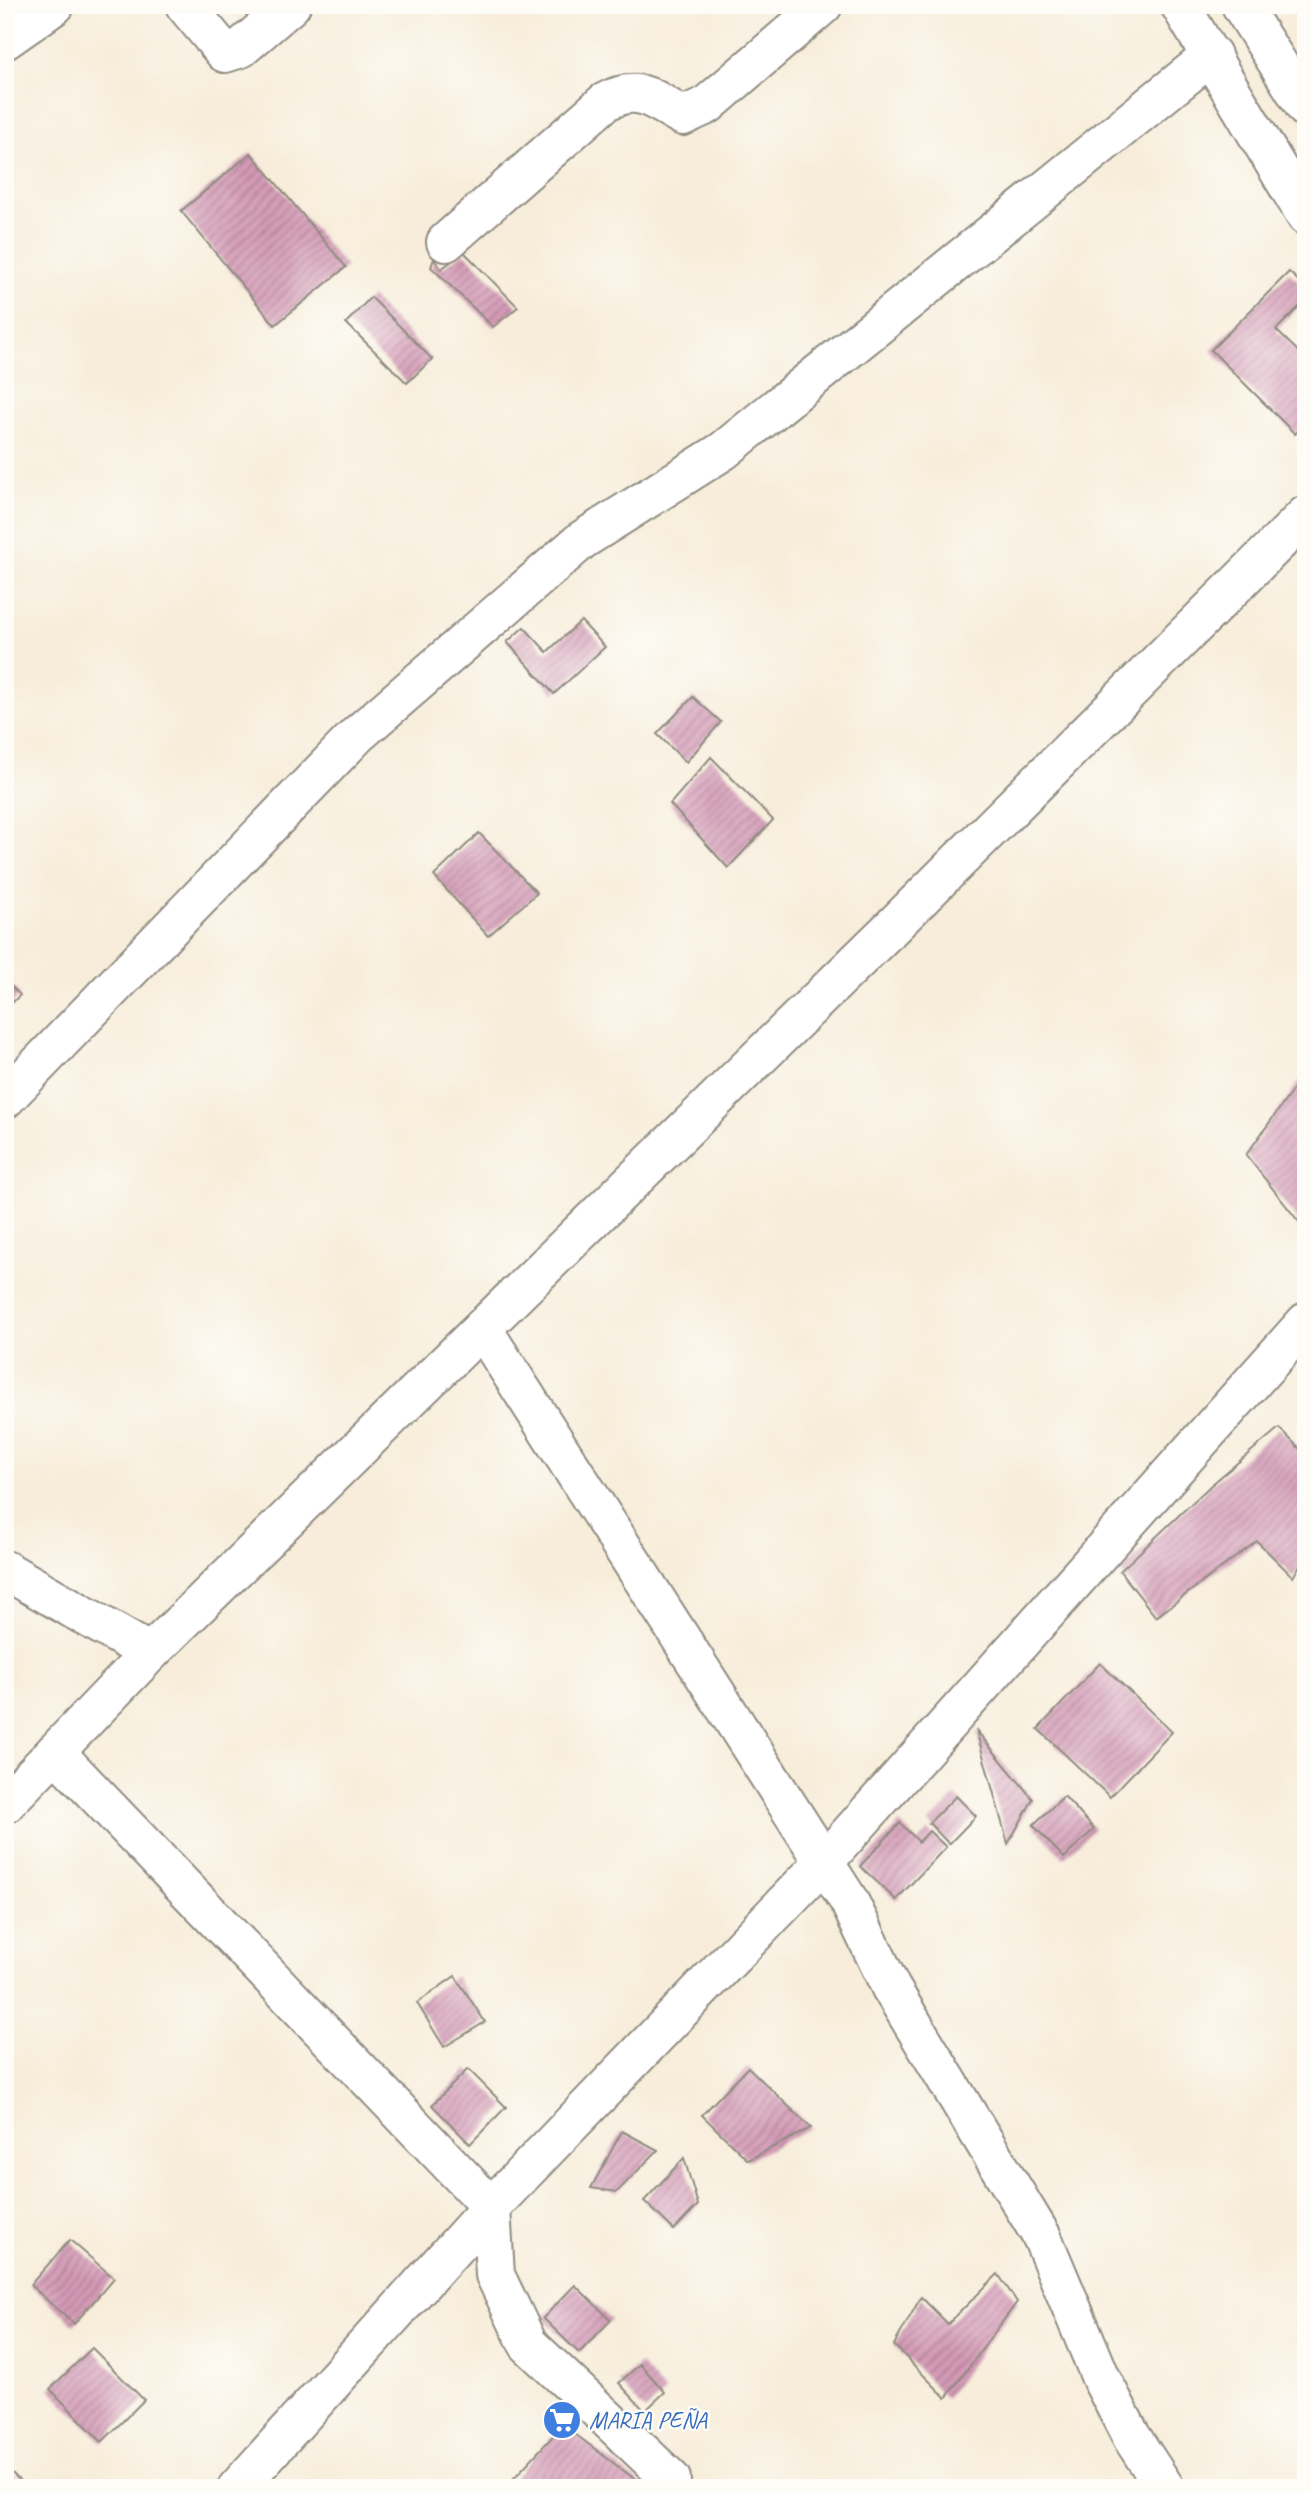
<svg xmlns="http://www.w3.org/2000/svg" width="1311" height="2493" font-family="Caveat,sans-serif">
	<style>
		.building { fill: url(#building-hatch) }
		.lines { fill: none; stroke-linecap: round; stroke-linejoin: round }
		.minor-casing { stroke: #918c82; stroke-width: 42 }
		.major-casing { stroke: #918c82; stroke-width: 42 }
		.minor { stroke: #fff; stroke-width: 38 }
		.major { stroke: #fff; stroke-width: 38 }
		.labels { text-anchor: middle; stroke-width: 5; stroke-linejoin: round; paint-order: stroke }
		.shop-label { font-size: 24px; fill: #366cbe; stroke: #fdfcf7; text-anchor: start }
	</style>
	<defs>
		<pattern id="building-hatch" width="6" height="6" patternUnits="userSpaceOnUse" patternTransform="scale(1.75)"><rect width="6" height="6" fill="#d49ab6"/><path d="M-1 1l2-2M0 6l6-6M5 7l2-2" fill="none" stroke="#ac7e94"/></pattern>
	</defs>
	<rect width="100%" height="100%" fill="#fdfcf7"/>
	<filter id="ink" filterUnits="userSpaceOnUse"><feTurbulence type="fractalNoise" baseFrequency=".0143" numOctaves="2"/><feDisplacementMap in="SourceGraphic" scale="14" xChannelSelector="R" yChannelSelector="G"/><feConvolveMatrix kernelMatrix="1 2 1 2 8 2 1 2 1" color-interpolation-filters="sRGB"/></filter>
	<filter id="wash" filterUnits="userSpaceOnUse"><feTurbulence type="fractalNoise" baseFrequency=".00686" numOctaves="4" result="noise"/><feDisplacementMap in="SourceGraphic" scale="28" xChannelSelector="R" yChannelSelector="G"/><feGaussianBlur stdDeviation="1.57" result="paint"/><feColorMatrix in="noise" values="0 0 0 0 0 0 0 0 0 0 0 0 0 0 0 0 0 1.4 0 .05"/><feComposite in="paint" operator="in"/></filter>
	<g filter="url(#wash)">
		<rect width="100%" height="100%" fill="#f7edda"/>
		<g id="blocks">
			<g class="building">
				<polygon points="251,153 346,267 275,325 181,211"/>
				<polygon points="464,252 518,307 493,327 431,267 434,259 441,269"/>
				<polygon points="1289,272 1306,288 1306,300 1276,330 1306,359 1306,423 1295,434 1211,350"/>
				<polygon points="371,297 432,359 407,383 346,323"/>
				<polygon points="581,621 605,647 554,694 507,642 524,627 547,652"/>
				<polygon points="693,697 721,722 686,762 657,734"/>
				<polygon points="711,757 773,820 728,868 670,804"/>
				<polygon points="479,833 537,893 488,936 434,876"/>
				<polygon points="5,980 20,995 5,1010"/>
				<polygon points="1306,1072 1306,1225 1303,1227 1246,1155"/>
				<polygon points="1279,1428 1306,1455 1306,1555 1293,1577 1257,1541 1156,1617 1120,1571 1211,1485"/>
				<polygon points="1100,1663 1172,1732 1110,1797 1038,1729"/>
				<polygon points="976,1730 1033,1799 1008,1844"/>
				<polygon points="956,1796 976,1816 949,1844 929,1823"/>
				<polygon points="1064,1796 1094,1829 1064,1858 1033,1825"/>
				<polygon points="900,1823 919,1842 929,1831 946,1847 896,1900 860,1866"/>
				<polygon points="455,1976 485,2022 444,2047 417,2003"/>
				<polygon points="748,2067 811,2128 748,2160 702,2115"/>
				<polygon points="468,2069 506,2107 470,2144 432,2105"/>
				<polygon points="622,2131 658,2150 617,2192 591,2188"/>
				<polygon points="684,2158 698,2205 674,2230 644,2201"/>
				<polygon points="70,2240 114,2278 74,2324 30,2285"/>
				<polygon points="998,2274 1017,2302 946,2398 894,2345 921,2297 948,2324"/>
				<polygon points="575,2285 611,2320 579,2353 543,2318"/>
				<polygon points="92,2348 144,2400 102,2442 50,2389"/>
				<polygon points="640,2364 665,2392 645,2411 619,2383"/>
				<polygon points="563,2425 644,2486 522,2488 513,2479"/>
				<polygon points="5,2466 27,2488 5,2488"/>
			</g>
		</g>
	</g>
	<g filter="url(#ink)">
		<use href="#blocks" fill-opacity="0" stroke="#918c82" stroke-width="2"/>
		<g class="lines">
			<defs>
				<g id="minor">
					<polyline points="185,5 225,53 241,48 291,5"/>
					<polyline points="5,40 55,5"/>
					<path d="M446,242L605,102C639,83 653,100 683,116L707,105L823,5"/>
					<polyline points="5,1099 357,735 582,540 723,451 1212,55"/>
					<polyline points="482,1328 849,1901 891,1988 1042,2237 1101,2378 1131,2436 1165,2488"/>
					<polyline points="5,1570 150,1653"/>
					<polyline points="55,1752 491,2207 495,2275 528,2344 671,2479 670,2488"/>
					<polyline points="5,1804 150,1653 890,929 1306,515"/>
					<polyline points="237,2488 491,2207 825,1861 1306,1322"/>
				</g>
				<g id="major">
					<polyline points="1180,5 1306,216"/>
					<polyline points="1241,5 1306,108"/>
				</g>
			</defs>
			<use href="#minor" class="minor-casing"/>
			<use href="#major" class="major-casing"/>
			<use href="#minor" class="minor"/>
			<use href="#major" class="major"/>
		</g>
	</g>
	<defs>
		<symbol id="supermarket-disc" viewBox="-11 -11 22 22"><circle r="9.5" fill="#3f7fe0" stroke="#fdfcf7"/><path d="M-6-5.5h2.5l.6 2H6L4.5 2H-2.5L-4.4-4H-6ZM-1.5 3.2a1.3 1.3 0 1 0 .1 0ZM3 3.2a1.3 1.3 0 1 0 .1 0Z" fill="#fff"/></symbol>
	</defs>
	<g fill-rule="evenodd">
		<use href="#supermarket-disc" x="540" y="2398" width="44" height="44"/>
	</g>
	<g class="labels">
		<g class="shop-label">
			<text x="589" y="2428">MARIA PEÑA</text>
		</g>
	</g>
	<rect width="1311" height="2493" fill="none" stroke="#fdfcf7" stroke-width="28"/>
</svg>
